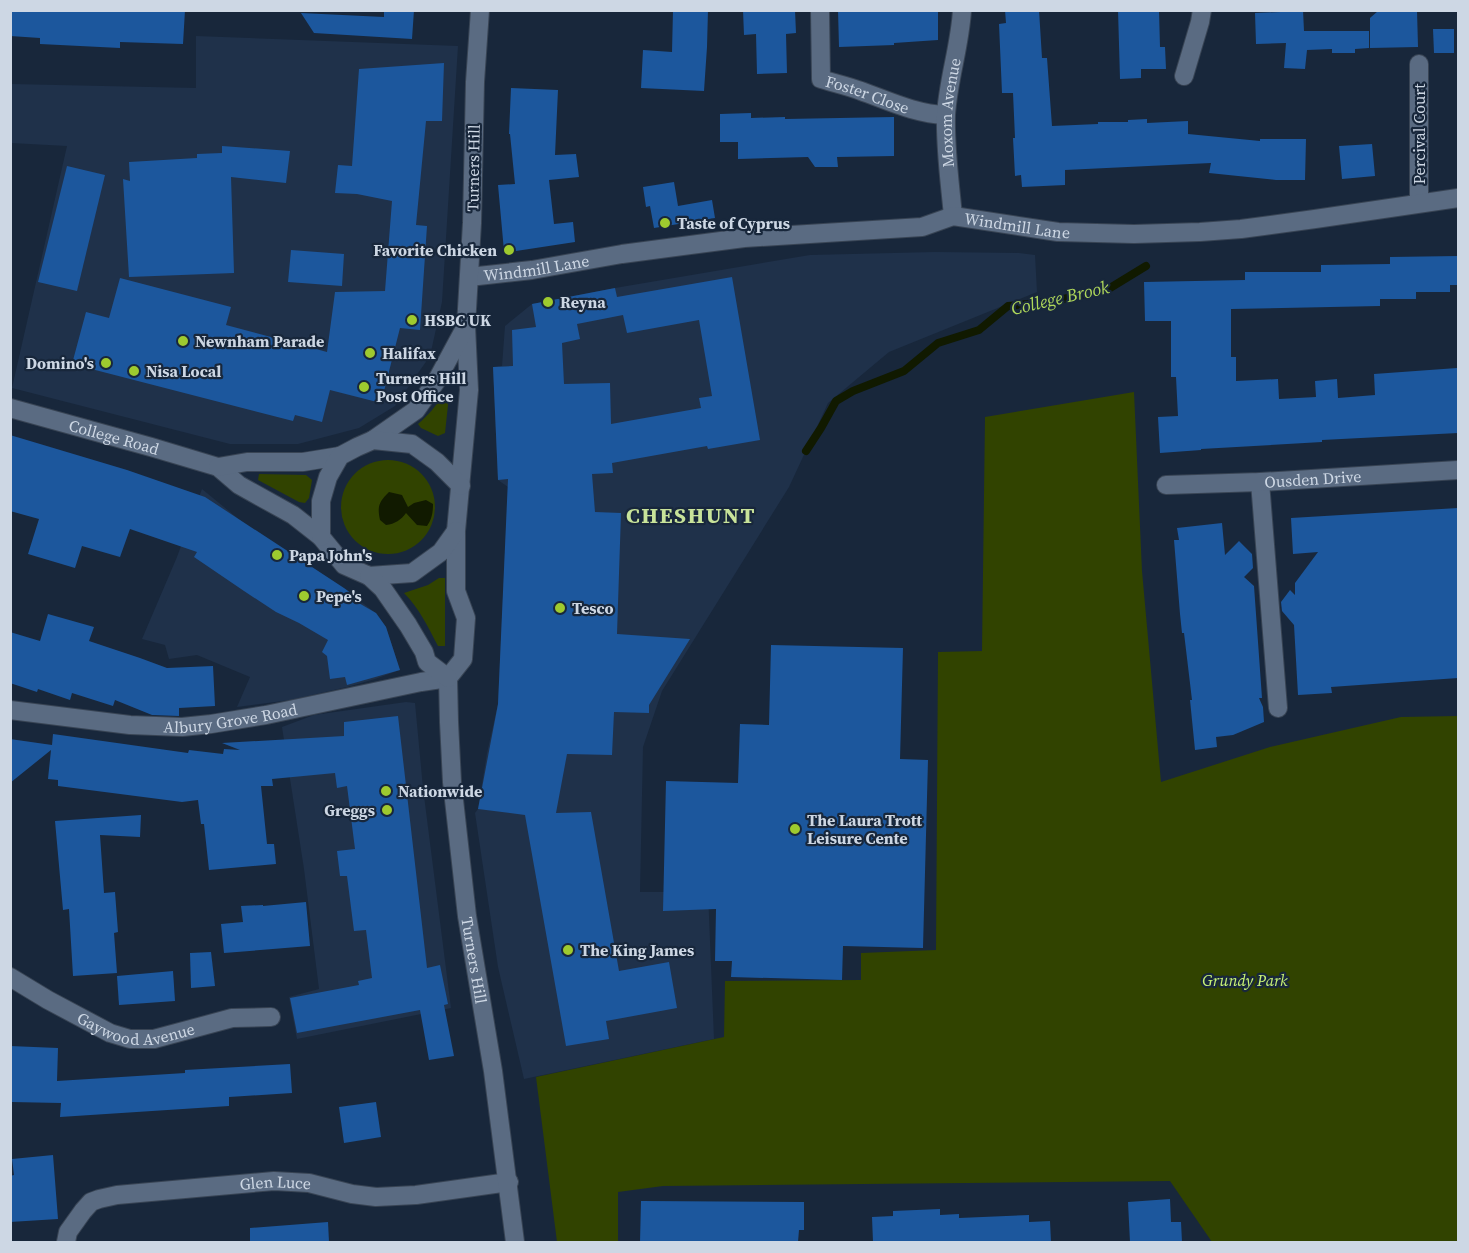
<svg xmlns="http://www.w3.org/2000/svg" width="1469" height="1253" font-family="'Source Serif 4',serif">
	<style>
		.built { fill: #1f314a }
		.green { fill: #314300 }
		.water { fill: #111a00 }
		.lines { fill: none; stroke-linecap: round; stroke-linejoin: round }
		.stream { stroke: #111a00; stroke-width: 8 }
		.building { fill: #1c579d; fill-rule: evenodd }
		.street-casing { stroke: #384454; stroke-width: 20 }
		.secondary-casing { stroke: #384454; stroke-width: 20 }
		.street { stroke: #5a6b82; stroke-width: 18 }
		.secondary { stroke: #5a6b82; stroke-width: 18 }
		.poi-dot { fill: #9eca2f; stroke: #18273b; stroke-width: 2 }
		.labels { text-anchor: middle; stroke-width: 4.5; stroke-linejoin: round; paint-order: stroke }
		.street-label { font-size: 16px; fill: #cdd7e4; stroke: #18273b }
		.poi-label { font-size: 16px; font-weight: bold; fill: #cdd7e4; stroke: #18273b; text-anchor: start }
		.park-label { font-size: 16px; font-style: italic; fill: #c8f275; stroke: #18273b }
		.water-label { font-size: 18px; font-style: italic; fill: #afd85b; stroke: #18273b }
		.district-label { font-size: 22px; font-weight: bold; letter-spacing: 1.5px; fill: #c8e39a; stroke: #18273b }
	</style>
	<rect width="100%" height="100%" fill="#18273b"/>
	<g class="built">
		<polygon points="196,36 458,46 442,302 430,356 395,406 359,428 298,444 230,444 12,388 67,146 11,143 11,84 196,88"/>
		<polygon points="935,252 1019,253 1035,255 1037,292 889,352 828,403 789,487 662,691 643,747 640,892 708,892 714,1039 524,1079 498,967 475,813 478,809 487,753 498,704 508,487 498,480 493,367 502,366 505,326 532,304 615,288 810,255"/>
		<polygon points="202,489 241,521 356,598 377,614 386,627 400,670 375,679 347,687 290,700 237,707 250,677 197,655 169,659 165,645 142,639 177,557"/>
		<polygon points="406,702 415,703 423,788 451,1008 297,1039 289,997 319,989 304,869 282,727 314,715"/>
	</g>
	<g class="green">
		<polygon points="1134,392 1142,571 1161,782 1270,747 1401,717 1458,716 1458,1242 1212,1242 1170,1181 663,1186 618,1192 618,1242 557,1242 536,1077 724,1037 725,981 861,980 861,953 936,950 938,652 982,651 985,417"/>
		<path d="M442,395L449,396L445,433L438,436L421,428L418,424C428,415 436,407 442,395Z"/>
		<circle cx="388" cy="507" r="47"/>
		<polygon points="259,474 306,475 312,480 309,498 305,503 299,502 258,480"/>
		<path d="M439,578H445V646H438C428,627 419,608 404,593L428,585Z"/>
	</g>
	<path class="water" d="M389,492L402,495L408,507L414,503L426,500L433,504C433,512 432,519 427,526L417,525L406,513C401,520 395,524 386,525L380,520C377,506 379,502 389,492Z"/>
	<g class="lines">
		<polyline class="stream" points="806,451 821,428 836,401 853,391 904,371 938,343 979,330 1008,306 1055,301 1110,288 1146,266"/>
	</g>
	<g class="building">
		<polygon points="10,10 185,10 183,44 120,42 120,48 40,44 40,38 10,36"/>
		<polygon points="384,10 414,10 412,39 314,33 301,13 384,17"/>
		<polygon points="673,10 708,10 707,47 704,91 641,88 643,50 672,52"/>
		<polygon points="743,10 795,10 796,33 786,34 787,73 757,74 756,34 744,35"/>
		<polygon points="838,10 938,10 938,40 894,43 894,45 839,47"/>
		<polygon points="1005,10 1039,10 1042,58 1047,58 1052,126 1098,124 1098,122 1128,122 1128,120 1147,119 1147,123 1188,121 1188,134 1260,141 1260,139 1306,139 1305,180 1276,180 1209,173 1211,163 1065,170 1065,185 1022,187 1021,175 1015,176 1013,138 1015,138 1013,93 1002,93 999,24 1006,23"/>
		<polygon points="1118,10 1159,10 1160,47 1165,47 1166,69 1141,69 1141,78 1120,79"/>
		<polygon points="1281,10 1303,10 1304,31 1369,31 1369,48 1355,49 1355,53 1332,53 1332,49 1307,50 1305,69 1284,68 1286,43 1256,44 1255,13 1281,12"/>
		<polygon points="1417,10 1418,47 1370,48 1370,18 1378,11"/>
		<polygon points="1433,29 1454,29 1454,53 1434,53"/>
		<polygon points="444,63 442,121 426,121 416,225 427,226 420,330 400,328 381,403 330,390 322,422 295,415 293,421 72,364 86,312 109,318 120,278 231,307 226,325 327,352 335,292 385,291 392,201 357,194 335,193 338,165 352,166 359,69"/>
		<polygon points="511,88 558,90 555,155 576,154 579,177 549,180 554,224 573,222 575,242 516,251 504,251 498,185 515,184 510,134 509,134"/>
		<polygon points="751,113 751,118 785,117 785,119 894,117 894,156 837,157 838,167 815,167 808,157 738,159 738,142 720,142 720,114"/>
		<polygon points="1372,144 1375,176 1342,179 1339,146"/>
		<polygon points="222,146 290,151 286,183 231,177 234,273 129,277 123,179 130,181 129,162 197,158 197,154 222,153"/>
		<polygon points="67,166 105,175 77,291 38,282"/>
		<polygon points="674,182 678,206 712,200 715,218 654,228 650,206 646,207 643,187"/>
		<polygon points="291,250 344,254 342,286 288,282"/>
		<polygon points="1458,256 1458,285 1450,285 1450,292 1416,292 1416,299 1380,299 1380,306 1231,309 1231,357 1236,357 1236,381 1278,379 1279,399 1316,397 1315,381 1337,379 1338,398 1375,395 1374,374 1457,368 1458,433 1322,440 1322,442 1201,449 1201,450 1160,453 1158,417 1178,416 1176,377 1171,377 1171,321 1145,321 1144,282 1245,280 1245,272 1321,272 1321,265 1390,264 1390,257"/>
		<path d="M732,277L760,440L708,449L707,446L612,463L613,473L592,474L595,512L621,513L617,634L690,639L649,705V713L614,712L612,755L567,754L556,813L591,812L619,971L669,962L677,1008L606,1021L609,1039L566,1046L525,815L478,809L498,704L508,479L498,480L493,367L513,366L512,330L536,327L532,304L615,288L617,297ZM623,315L627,333L699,320L712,396L699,398L701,408L611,424L610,383L564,384L562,343L580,339L577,324Z"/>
		<polygon points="10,435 127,470 205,497 344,588 359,599 357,602 376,613 386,627 400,670 347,685 345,677 330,679 327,656 322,652 328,640 299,623 276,612 244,591 194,557 197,552 130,529 120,557 82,546 75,568 28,554 39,519 10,511"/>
		<polygon points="1458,508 1458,678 1331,687 1332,693 1298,695 1294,625 1282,611 1281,602 1290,590 1295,595 1295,583 1318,552 1293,554 1291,518"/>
		<polygon points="1222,523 1225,555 1239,541 1252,554 1253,568 1244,577 1254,586 1262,698 1259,698 1263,707 1264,722 1233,735 1216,737 1217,747 1195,750 1190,700 1192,700 1184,633 1182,633 1180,614 1174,540 1179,540 1177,528"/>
		<polygon points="48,614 94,627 89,641 140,658 167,668 213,666 215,706 179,708 179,716 152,715 115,700 113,706 72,693 70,700 38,689 37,692 10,683 10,632 40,641"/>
		<polygon points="771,645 903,648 900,759 928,760 923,948 843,946 842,980 731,977 732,961 715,961 716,909 663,911 666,781 738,783 740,724 769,725"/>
		<polygon points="398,716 427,968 440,965 448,1004 444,1005 454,1056 429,1060 420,1010 297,1033 290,998 359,985 358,981 372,978 366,930 354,931 347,876 340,876 337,851 355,849 347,786 337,788 335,773 272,779 273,786 261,786 267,844 274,844 276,864 209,870 204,824 201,824 198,800 182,802 58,786 58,780 48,779 51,750 10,783 10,739 52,745 53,734 188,753 189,750 223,754 224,749 240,750 222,743 344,736 344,722"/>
		<polygon points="141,815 140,837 100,835 104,893 115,892 118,932 114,933 117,973 73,976 69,909 63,910 55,821"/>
		<polygon points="306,902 310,946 224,953 221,924 243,922 241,906 263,905 263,906"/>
		<polygon points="211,952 215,986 191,988 190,953"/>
		<polygon points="173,971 175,1001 119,1005 117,976"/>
		<polygon points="10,1046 58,1048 57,1081 185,1073 185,1070 290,1064 292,1093 229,1097 229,1106 60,1117 61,1103 11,1102 12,1077 10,1077"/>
		<polygon points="376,1102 381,1137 344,1143 339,1107"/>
		<polygon points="53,1155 58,1219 10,1222 10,1176 14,1175 12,1159"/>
		<polygon points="1170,1199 1171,1222 1181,1222 1182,1242 1130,1242 1128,1202"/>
		<polygon points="641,1201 804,1202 804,1230 799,1230 798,1242 640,1242"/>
		<polygon points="940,1209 940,1215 959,1214 959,1218 1029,1215 1029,1222 1050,1221 1051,1242 873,1242 872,1217 893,1216 893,1211"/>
		<polygon points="328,1222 329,1242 250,1242 250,1228"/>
	</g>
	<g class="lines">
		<defs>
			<g id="street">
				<path id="s1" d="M820,10L821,79C834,83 848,86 861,91C889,101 916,114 946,115"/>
				<polyline points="1184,76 1200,22 1202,10"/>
				<polyline points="1419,203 1419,64"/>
				<path id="s2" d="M953,216C950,183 945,149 946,115C948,80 960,46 962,10"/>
				<path id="s3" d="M469,277L532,270L622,254L744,238L922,227L953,216L1058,232L1134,234L1200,232L1241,229L1315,219L1458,198"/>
				<polyline points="1260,482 1278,708"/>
				<path id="s4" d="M1166,485L1260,482L1458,470"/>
				<path id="s5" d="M10,710L130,725L182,727L211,724L266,715L421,682L448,678"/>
				<path id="s6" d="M10,977L48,1000L110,1033L130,1039H154L232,1018L271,1017"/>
				<path id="s7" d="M66,1242L68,1232L83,1211L91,1202L99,1199L117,1195L274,1181L309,1183L352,1194L376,1197L416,1195L509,1182"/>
			</g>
			<g id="secondary">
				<path id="s8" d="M480,10L475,82L472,223L466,326L469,390L456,531V591L466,618L463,659L448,678L449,722L452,782L467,916L493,1071L515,1242"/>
				<path id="s9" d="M10,408L151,447L218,467L239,485L293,515L321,537L344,565L369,576L412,573L441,552L456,531"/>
				<polyline points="373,440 416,410 437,380 465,328"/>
				<polyline points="218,467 247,462 303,462 340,456"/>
				<polyline points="321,537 321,501 328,477 340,456 357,447 373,440 412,444 437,462 461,486"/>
				<polyline points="369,576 383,589 408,625 424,652 427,662 448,678"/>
			</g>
		</defs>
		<use href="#street" class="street-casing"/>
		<use href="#secondary" class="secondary-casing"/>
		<use href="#street" class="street"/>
		<use href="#secondary" class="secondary"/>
	</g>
	<g class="poi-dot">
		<circle cx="665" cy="223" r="6"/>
		<circle cx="509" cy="250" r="6"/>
		<circle cx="548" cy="302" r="6"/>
		<circle cx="412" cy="320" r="6"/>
		<circle cx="183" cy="341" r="6"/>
		<circle cx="370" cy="353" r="6"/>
		<circle cx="106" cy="363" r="6"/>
		<circle cx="134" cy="371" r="6"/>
		<circle cx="364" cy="387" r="6"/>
		<circle cx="277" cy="555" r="6"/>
		<circle cx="304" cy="596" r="6"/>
		<circle cx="560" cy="608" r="6"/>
		<circle cx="386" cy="791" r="6"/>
		<circle cx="387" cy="810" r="6"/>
		<circle cx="795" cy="829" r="6"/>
		<circle cx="568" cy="950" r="6"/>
	</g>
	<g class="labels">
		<g class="street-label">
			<text dy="6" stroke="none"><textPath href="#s1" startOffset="118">Foster Close</textPath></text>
			<text dy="6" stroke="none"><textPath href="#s2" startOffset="104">Moxom Avenue</textPath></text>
			<text transform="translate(1419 134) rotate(-90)" y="6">Percival Court</text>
			<text transform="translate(473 168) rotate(-89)" y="6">Turners Hill</text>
			<text dy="6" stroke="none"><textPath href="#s3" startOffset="554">Windmill Lane</textPath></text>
			<text dy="6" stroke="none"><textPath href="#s3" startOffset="68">Windmill Lane</textPath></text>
			<text dy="6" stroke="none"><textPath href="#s9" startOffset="108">College Road</textPath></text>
			<text dy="6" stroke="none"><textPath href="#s4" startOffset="147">Ousden Drive</textPath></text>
			<text dy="6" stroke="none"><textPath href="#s5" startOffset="222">Albury Grove Road</textPath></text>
			<text dy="6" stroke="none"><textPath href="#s8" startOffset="960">Turners Hill</textPath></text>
			<text dy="6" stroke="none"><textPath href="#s6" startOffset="140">Gaywood Avenue</textPath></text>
			<text dy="6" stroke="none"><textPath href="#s7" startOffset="234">Glen Luce</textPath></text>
		</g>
		<g class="poi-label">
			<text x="677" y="229">Taste of Cyprus</text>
			<text x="497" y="256" text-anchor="end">Favorite Chicken</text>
			<text x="560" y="308">Reyna</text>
			<text x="424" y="326">HSBC UK</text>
			<text x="195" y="347">Newnham Parade</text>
			<text x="382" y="359">Halifax</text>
			<text x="94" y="369" text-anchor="end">Domino's</text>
			<text x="146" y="377">Nisa Local</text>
			<text x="376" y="384">Turners Hill<tspan x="376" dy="18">Post Office</tspan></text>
			<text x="289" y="561">Papa John's</text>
			<text x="316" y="602">Pepe's</text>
			<text x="572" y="614">Tesco</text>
			<text x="398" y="797">Nationwide</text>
			<text x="375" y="816" text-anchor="end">Greggs</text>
			<text x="807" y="826">The Laura Trott<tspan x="807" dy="18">Leisure Cente</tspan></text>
			<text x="580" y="956">The King James</text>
		</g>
		<g class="park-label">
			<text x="1245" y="986">Grundy Park</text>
		</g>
		<g class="water-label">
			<text transform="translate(1060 298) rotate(-13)" y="6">College Brook</text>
		</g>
		<g class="district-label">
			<text x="691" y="523">CHESHUNT</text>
		</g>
	</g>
	<rect width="1469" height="1253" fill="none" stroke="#cdd7e4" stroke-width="24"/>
</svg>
